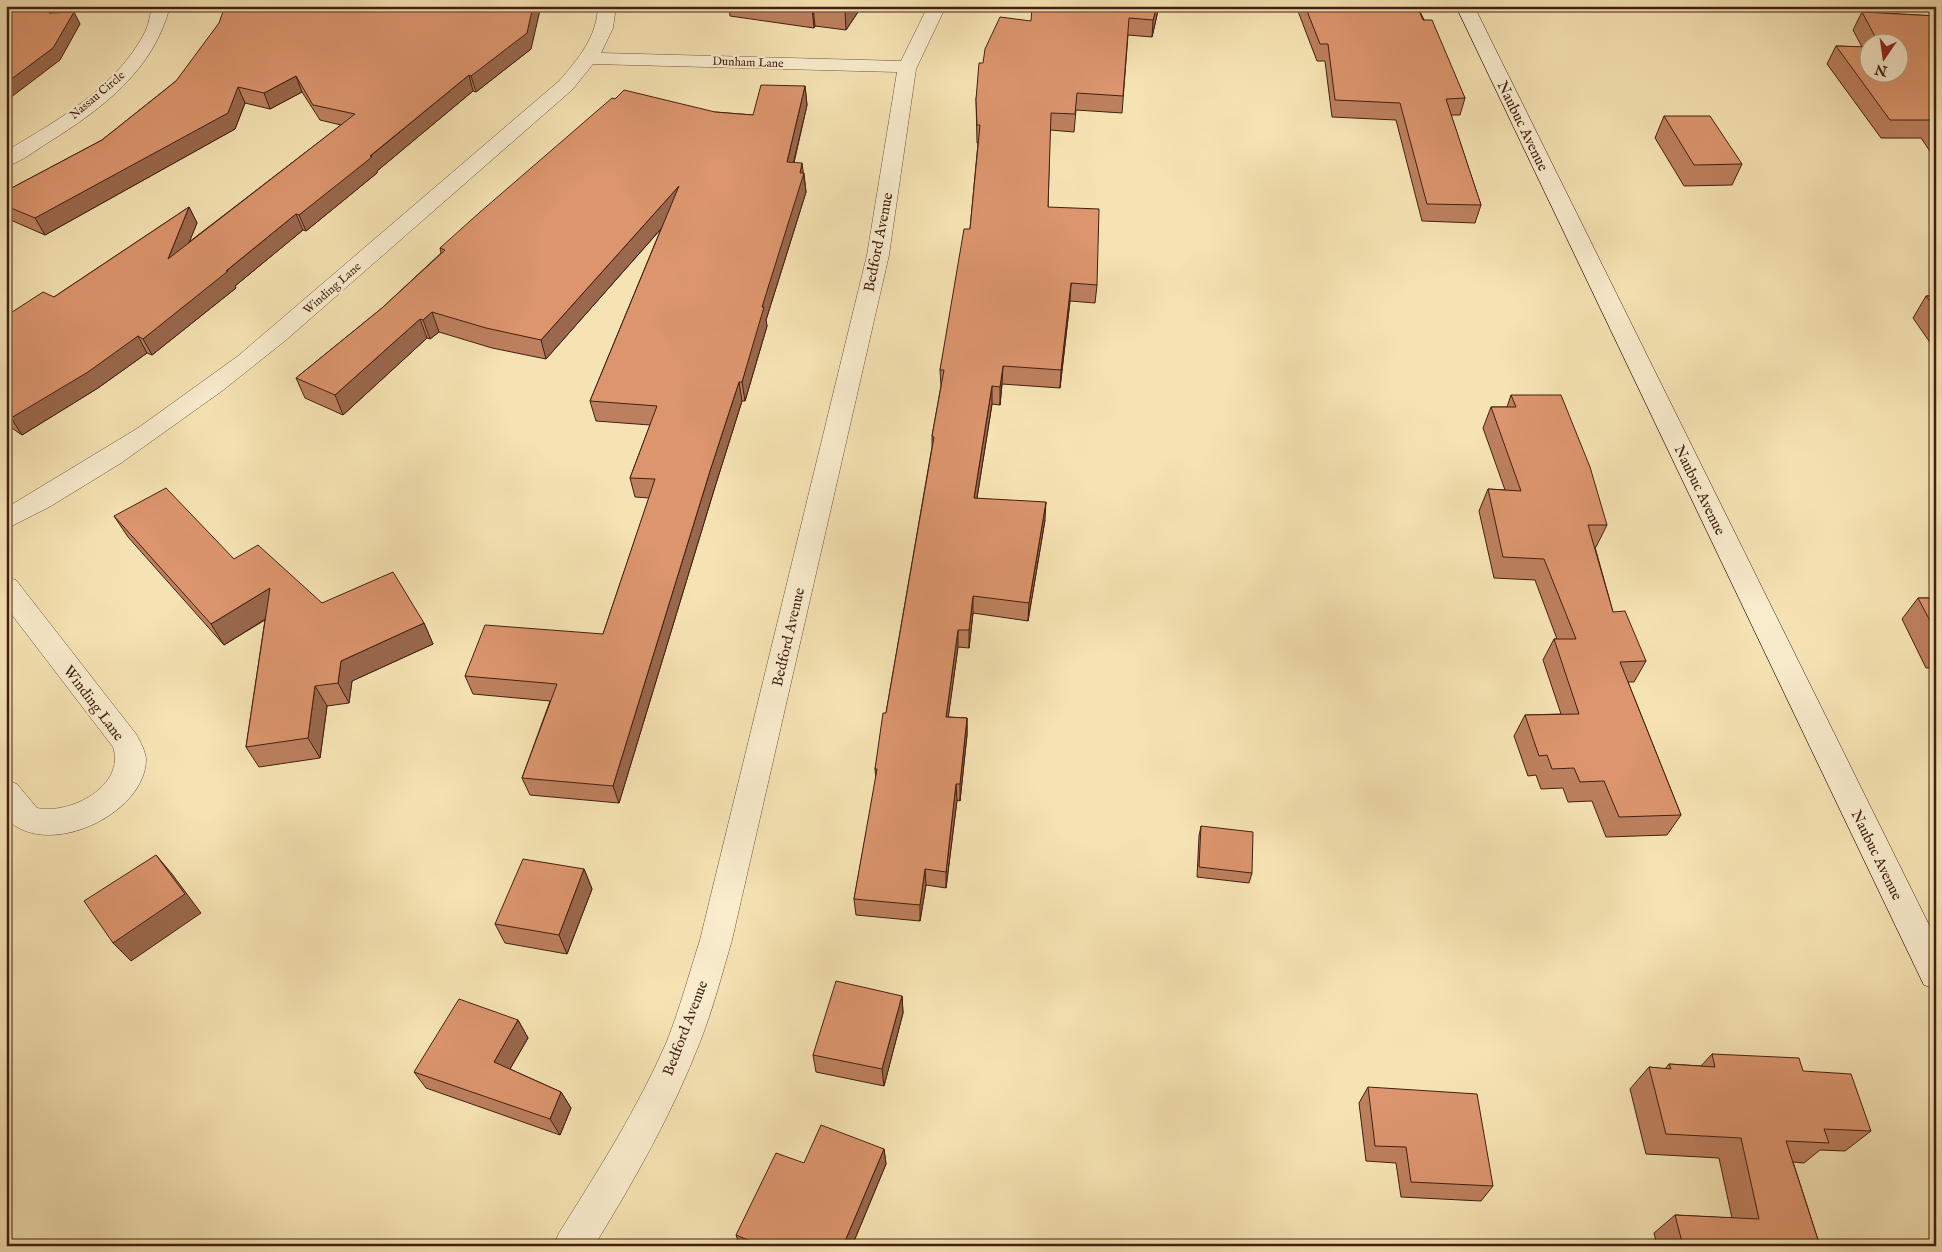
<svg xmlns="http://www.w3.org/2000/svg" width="1942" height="1252" font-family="'IM FELL English',serif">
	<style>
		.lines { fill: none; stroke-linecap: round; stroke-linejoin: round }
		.street-casing { stroke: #6f503a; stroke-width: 1 }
		.secondary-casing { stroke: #421f12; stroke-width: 1 }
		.street { fill: #f9edce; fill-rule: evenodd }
		.secondary { fill: #f9edce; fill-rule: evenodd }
		.wall { fill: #bd805e; stroke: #421f12; fill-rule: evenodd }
		.shaded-wall { fill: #9a684c; stroke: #421f12 }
		.building { fill: #dc956d; stroke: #421f12 }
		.labels { text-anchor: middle; stroke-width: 4.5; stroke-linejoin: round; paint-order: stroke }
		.far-street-label { font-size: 12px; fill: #421f12; stroke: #f9edce }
		.street-label { font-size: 15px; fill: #421f12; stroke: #f9edce }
	</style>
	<rect width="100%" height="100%" fill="#f6e3b3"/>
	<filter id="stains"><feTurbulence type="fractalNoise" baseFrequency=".004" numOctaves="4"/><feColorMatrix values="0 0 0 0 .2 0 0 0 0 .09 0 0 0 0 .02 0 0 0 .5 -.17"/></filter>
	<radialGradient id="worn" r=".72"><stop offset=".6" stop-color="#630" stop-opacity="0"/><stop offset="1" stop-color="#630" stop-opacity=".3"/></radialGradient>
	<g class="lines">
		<defs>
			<g id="street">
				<path d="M152,6H170C154,70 102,109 49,142C36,150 22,162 6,166V151C57,121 117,87 145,32C149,24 150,15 152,6Z"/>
				<path d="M598,6H616L613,28L601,53L901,61L928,6H946L916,69L889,255L732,940C722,974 713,1009 700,1042C672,1114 634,1181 594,1246H553L559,1233C598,1171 638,1108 667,1041C680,1008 689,974 700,940L867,255L897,72L593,64L573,89L286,340L222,391L121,463L51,506L6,529V508L138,428L238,356L559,81C579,58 597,37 598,6Z"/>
				<path d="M6,577L16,580L136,734C140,741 146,752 146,760C145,815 45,861 6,818V780L17,784L37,808C70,815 126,786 113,747L6,607Z"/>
			</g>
			<polygon id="secondary" points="1456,6 1474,6 1936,939 1936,989 1924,985"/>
		</defs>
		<use href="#street" class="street-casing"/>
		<use href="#secondary" class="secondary-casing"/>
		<use href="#street" class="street"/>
		<use href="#secondary" class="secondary"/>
	</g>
	<g class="wall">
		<polygon points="729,6 862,6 846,30 815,26 814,28 730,16"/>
		<polygon points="1159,6 1152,37 1128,35 1122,113 1076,110 1074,132 1050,130 1048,207 1097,285 1095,303 1070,301 1060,388 1002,384 1000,405 992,404 977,498 1045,520 1028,621 973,613 969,648 958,647 948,717 967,718 967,735 960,801 957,800 946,888 926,885 920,921 856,915 854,899 876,779 875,769 886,713 932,447 932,436 941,386 940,370 970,229 978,143 977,143 976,99 983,63 1031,21"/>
		<polygon points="1296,6 1417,6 1465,98 1460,115 1451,115 1481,205 1475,223 1422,221 1396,120 1332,117 1325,61 1317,61"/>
		<path d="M1862,12L1936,16V160L1921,138H1881L1827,64L1836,46L1862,47L1853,30ZM1870,42H1900L1870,72Z"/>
		<polygon points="531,49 476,92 473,91 377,171 377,173 306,231 303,230 235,286 236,288 152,355 147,353 98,388 22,435 6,424 6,316 54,297 189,207 197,223 189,242 341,125 320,120 302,92 270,109 245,103 235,129 45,235 6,218 6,191 102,140 176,81"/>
		<polygon points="805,86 807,105 794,163 804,173 806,192 766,320 767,326 745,401 742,401 714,490 619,803 530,795 522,778 550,701 473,694 465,676 603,634 649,498 635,497 630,478 650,425 596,421 590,401 661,229 546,359 492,348 439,332 430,339 427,338 343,415 305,398 296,378 382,308 441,253 440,248 715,112 753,115"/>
		<polygon points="1664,116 1742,164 1732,185 1684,186 1655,138"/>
		<polygon points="1926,296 1936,296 1936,351 1913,318"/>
		<polygon points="1511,395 1607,525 1596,547 1595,547 1613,612 1646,661 1634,682 1628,682 1681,815 1667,835 1606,837 1592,801 1568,802 1563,788 1541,789 1536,775 1528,776 1514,736 1525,715 1561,714 1543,660 1554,639 1557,639 1535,580 1494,578 1479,511 1488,489 1505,490 1483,428 1491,407 1507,407"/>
		<polygon points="114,516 234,559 322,603 424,623 433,644 352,681 349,703 327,706 320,758 259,767 246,747 265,620 224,645 128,537"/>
		<polygon points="1918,598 1936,598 1936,668 1926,668 1902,619"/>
		<polygon points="1936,753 1936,770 1930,759"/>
		<polygon points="1201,826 1252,873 1249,883 1197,877 1199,836"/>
		<polygon points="584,869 592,889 567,954 505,943 495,924"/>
		<polygon points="902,996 903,1013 884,1086 816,1072 813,1055"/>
		<polygon points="518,1020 528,1038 510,1069 561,1092 571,1108 560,1135 426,1088 414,1072"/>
		<polygon points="1712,1054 1803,1071 1871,1131 1845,1151 1820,1150 1804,1163 1793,1162 1820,1246 1657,1246 1654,1233 1675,1215 1732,1218 1719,1158 1646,1154 1630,1089 1649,1067 1665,1069 1669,1064 1701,1066"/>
		<polygon points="1368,1087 1493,1186 1481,1201 1401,1197 1396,1163 1366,1161 1359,1103"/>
		<polygon points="884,1149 886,1164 852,1246 740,1246 736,1235 804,1163"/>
	</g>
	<g class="shaded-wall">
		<polygon points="51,6 62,6 55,26 49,13"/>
		<polygon points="533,6 541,6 531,49 476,92 471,76"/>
		<polygon points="848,6 862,6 846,30 845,11"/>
		<polygon points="1157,6 1159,6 1152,37 1153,20"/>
		<polygon points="813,7 815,26 814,28 812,8"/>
		<polygon points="74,12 80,24 60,60 6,101 6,83"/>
		<polygon points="469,75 473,91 377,171 377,173 306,231 299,215"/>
		<polygon points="296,76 302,92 270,109 264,93"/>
		<polygon points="805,86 807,105 789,181 787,162"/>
		<polygon points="238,87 245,103 235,129 45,235 35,218"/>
		<polygon points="802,163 806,192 766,320 767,326 745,401 742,382 762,307 800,173"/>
		<polygon points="679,186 682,205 546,359 541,340"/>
		<polygon points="189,207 197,223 176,275 168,259"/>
		<polygon points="296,214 303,230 235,286 236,288 152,355 143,339"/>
		<polygon points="1071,283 1070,301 1060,388 1061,370"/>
		<polygon points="432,312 439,332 430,339 423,320"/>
		<polygon points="420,319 427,338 343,415 335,395"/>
		<polygon points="138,336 147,353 98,388 22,435 11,418"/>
		<polygon points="1003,366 1002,384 1000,405 1000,387"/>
		<polygon points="739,382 742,401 714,490 619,803 613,786 710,471"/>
		<polygon points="992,386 992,404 974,516 974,498"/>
		<polygon points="1046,502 1045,520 1028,621 1029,603"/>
		<polygon points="270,588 281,609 224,645 211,624"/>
		<polygon points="973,596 973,613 969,648 969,630"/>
		<polygon points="424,623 433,644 352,681 349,703 338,683 341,661"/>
		<polygon points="958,630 958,647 946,734 946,717"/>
		<polygon points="315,686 327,706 320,758 308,738"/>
		<polygon points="967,718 967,735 960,801 960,784"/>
		<polygon points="956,784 957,800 946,888 946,872"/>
		<polygon points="156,855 172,874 201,913 131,961 113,943"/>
		<polygon points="584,869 592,889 567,954 559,935"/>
		<polygon points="925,869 926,885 920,921 920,905"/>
		<polygon points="902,996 903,1013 884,1086 882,1069"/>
		<polygon points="518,1020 528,1038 504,1079 494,1062"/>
		<polygon points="561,1092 571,1108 560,1135 550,1119"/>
		<polygon points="884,1149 886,1164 852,1246 843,1246"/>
		<polygon points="6,1152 12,1157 6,1168"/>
	</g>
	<g class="building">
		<polygon points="6,6 51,6 49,13 74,12 53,48 6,83"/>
		<polygon points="225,6 533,6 527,33 471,76 469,75 370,156 372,157 299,215 296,214 226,271 228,271 143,339 138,336 88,372 11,418 6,415 6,316 43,292 54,297 189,207 168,259 355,114 313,105 296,76 264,93 238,87 228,113 35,218 6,206 6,191 102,140 176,81 219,23"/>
		<polygon points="796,6 848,6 845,11 813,7 812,8"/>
		<polygon points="1032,6 1157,6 1153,20 1129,18 1123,96 1077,93 1075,114 1051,113 1048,207 1099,209 1097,285 1071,283 1061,370 1003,366 1000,387 992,386 974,498 1046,502 1029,603 973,596 969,630 958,630 946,717 967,718 960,784 956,784 946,872 925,869 920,905 854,899 877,769 875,769 883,713 886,713 934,437 932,436 944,370 940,370 964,229 970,229 980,125 977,125 976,99 979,63 983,63 985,49 1000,17 1031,21"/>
		<polygon points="1305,6 1417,6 1423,20 1432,20 1465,98 1446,99 1481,205 1427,204 1400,103 1335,100 1328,44 1320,44"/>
		<polygon points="1862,12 1936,16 1936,127 1931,120 1890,120 1836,46 1870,47 1870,72 1900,72 1900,42 1878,42"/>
		<polygon points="761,85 805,86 787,162 802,163 800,173 804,173 762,307 764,307 742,382 739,382 710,471 613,786 522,778 557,684 465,676 485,625 603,634 655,479 630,478 657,406 590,401 679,186 541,340 486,328 432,312 423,320 420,319 335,395 296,378 382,308 445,250 440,248 479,213 612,98 615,99 624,90 715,112 753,115"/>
		<polygon points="1664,116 1710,116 1742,164 1694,165"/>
		<polygon points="1926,296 1936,296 1936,309"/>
		<polygon points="1511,395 1561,395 1590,467 1607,525 1588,525 1613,612 1625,611 1646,661 1620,662 1681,815 1619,817 1604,781 1580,782 1574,768 1552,769 1547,755 1539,756 1525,715 1579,714 1554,639 1576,639 1544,559 1503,557 1488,489 1521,491 1491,407 1516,407"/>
		<polygon points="166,488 234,559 258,545 322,603 393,572 424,623 341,661 338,683 315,686 308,738 246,747 270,588 211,624 114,516"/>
		<polygon points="1918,598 1936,598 1936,632"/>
		<polygon points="1201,826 1253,832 1252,873 1199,867"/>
		<polygon points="156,855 185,894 113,943 84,901"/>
		<polygon points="523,859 584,869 559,935 495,924"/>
		<polygon points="836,981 902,996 882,1069 813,1055"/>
		<polygon points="459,999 518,1020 494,1062 561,1092 550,1119 414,1072"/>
		<polygon points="1712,1054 1799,1058 1803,1071 1851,1074 1871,1131 1824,1129 1829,1143 1786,1141 1820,1246 1683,1246 1675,1215 1759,1219 1741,1138 1666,1134 1649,1067 1671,1069 1669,1064 1715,1067"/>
		<polygon points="1368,1087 1477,1094 1493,1186 1411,1182 1406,1147 1375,1146"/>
		<polygon points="821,1125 884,1149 843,1246 762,1246 736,1235 776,1153 804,1163"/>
	</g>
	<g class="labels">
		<g class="far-street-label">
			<text transform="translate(748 62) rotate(2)" y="4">Dunham Lane</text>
			<text transform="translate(97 95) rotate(-40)" y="4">Nassau Circle</text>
			<text transform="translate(332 288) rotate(-41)" y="4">Winding Lane</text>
		</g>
		<g class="street-label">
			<text transform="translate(1523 126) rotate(64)" y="5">Naubuc Avenue</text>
			<text transform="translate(878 242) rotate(-79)" y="5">Bedford Avenue</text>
			<text transform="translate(1700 490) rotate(64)" y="5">Naubuc Avenue</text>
			<text transform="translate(788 637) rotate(-77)" y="5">Bedford Avenue</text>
			<text transform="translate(94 703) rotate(53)" y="5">Winding Lane</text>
			<text transform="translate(1877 855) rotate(64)" y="5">Naubuc Avenue</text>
			<text transform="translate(685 1028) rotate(-69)" y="5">Bedford Avenue</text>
		</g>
	</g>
	<rect width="1942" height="1252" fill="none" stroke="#f6e3b3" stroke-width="25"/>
	<rect x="8" y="8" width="1927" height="1237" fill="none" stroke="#421f12" stroke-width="2.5"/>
	<rect x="12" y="12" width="1917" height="1227" fill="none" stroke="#421f12"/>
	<g transform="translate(1884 58) rotate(193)"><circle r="24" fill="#f9edce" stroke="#b09b83"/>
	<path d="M0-4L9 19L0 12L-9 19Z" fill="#8f2418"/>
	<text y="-8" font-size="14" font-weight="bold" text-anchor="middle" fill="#421f12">N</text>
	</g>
	<rect width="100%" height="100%" filter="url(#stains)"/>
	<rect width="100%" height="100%" fill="url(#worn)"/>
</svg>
